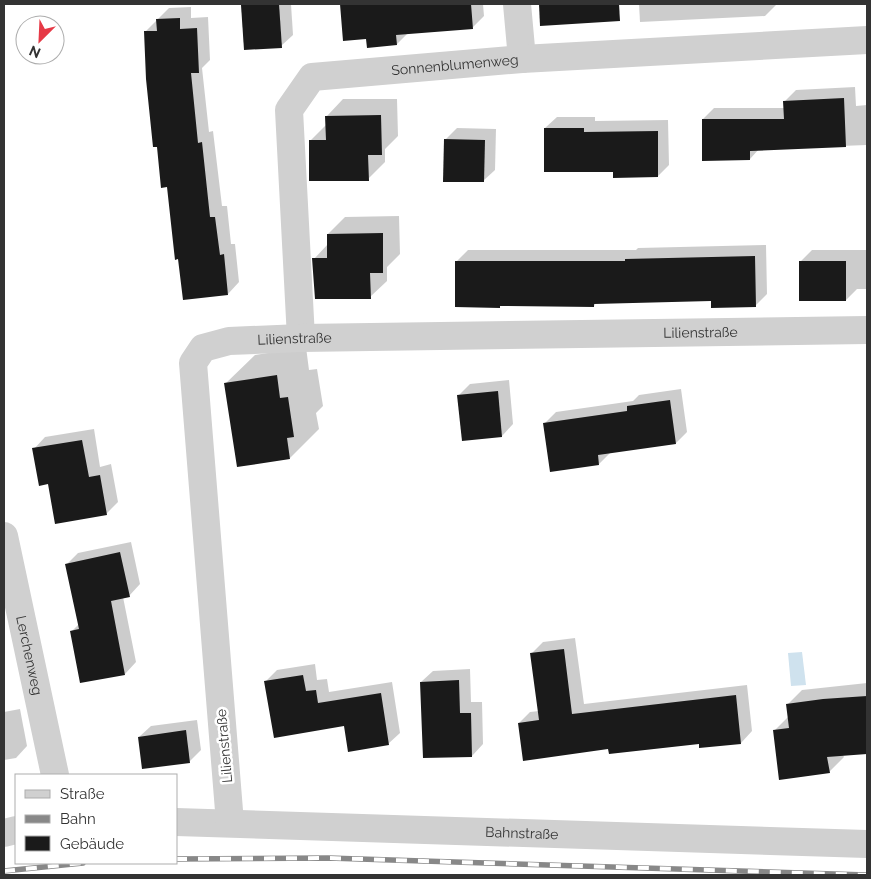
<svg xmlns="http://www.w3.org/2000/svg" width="871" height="879" font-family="Raleway,sans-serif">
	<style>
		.water { fill: #cfe2ee }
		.shadow { fill: #0003 }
		.building { fill: #1a1a1a }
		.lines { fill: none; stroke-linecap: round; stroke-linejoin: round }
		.minor { stroke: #d0d0d0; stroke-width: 28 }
		.rail-casing { stroke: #888; stroke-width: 5.5 }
		.rail { stroke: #fff; stroke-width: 4; stroke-dasharray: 11; stroke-linecap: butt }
		.labels { text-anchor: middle; stroke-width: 5; stroke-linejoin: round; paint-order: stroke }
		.street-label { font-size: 14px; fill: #333; stroke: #fff }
	</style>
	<rect width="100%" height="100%" fill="#fff"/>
	<polygon class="water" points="802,652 806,685 791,686 788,653"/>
	<g class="shadow">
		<polygon points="244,4 291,4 293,35 281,46 242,6"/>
		<polygon points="341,4 483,4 484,16 473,27 408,33 397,44 367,38 344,40"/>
		<polygon points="540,4 602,4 602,10 541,25"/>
		<polygon points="639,4 776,4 776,5 765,16 640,22"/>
		<polygon points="191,7 191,18 208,17 210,60 202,68 209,132 213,131 222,206 227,206 231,244 235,244 239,282 228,294 168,185 145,32 169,8"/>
		<polygon points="855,87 856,106 867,105 867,145 759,149 750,159 703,119 714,108 785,108 785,101 796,90"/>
		<polygon points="343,99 397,99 398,136 385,149 385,162 368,179 310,141 327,124 327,116"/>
		<polygon points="557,117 595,117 595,121 668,120 669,165 658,176 615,171 545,128"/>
		<polygon points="457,128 496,129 495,170 483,181 445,140"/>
		<polygon points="399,216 400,254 387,267 387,281 370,297 314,259 328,244 328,234 345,217"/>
		<polygon points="766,245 767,294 755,306 712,299 596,303 594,306 501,305 499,307 456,262 468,250 636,250 638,248"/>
		<polygon points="812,250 867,250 867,289 857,289 846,300 801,261"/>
		<polygon points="306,347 309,370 317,369 323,406 316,413 319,429 290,458 225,384 255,355"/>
		<polygon points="509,380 513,424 502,436 463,440 458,396 470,384"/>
		<polygon points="681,389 687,432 676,443 611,452 599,464 544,424 556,412 633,401 639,395"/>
		<polygon points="94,429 100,467 111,464 118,502 106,514 34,449 45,437"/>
		<polygon points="131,542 140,584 129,596 123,597 136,662 125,674 71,632 79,624 66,565 78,553"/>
		<polygon points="575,638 584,704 747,685 752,731 741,743 700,743 609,748 519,723 530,712 539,711 531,654 543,642"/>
		<polygon points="315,664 317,680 327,679 329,692 392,682 400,733 388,744 345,725 265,682 277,670"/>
		<polygon points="470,669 471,702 482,702 483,744 472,756 421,682 433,671"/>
		<polygon points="867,683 867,753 843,755 844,757 829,772 774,731 789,716 788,704 802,690"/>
		<polygon points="20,709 27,746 16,758 4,760 4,712"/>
		<polygon points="197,720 201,750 189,762 139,737 151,726"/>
	</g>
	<g class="building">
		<polygon points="279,4 282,48 244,50 241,5"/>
		<polygon points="340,4 471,4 473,29 396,35 397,45 367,48 366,39 343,41"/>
		<polygon points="539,4 619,4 620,21 540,26"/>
		<polygon points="180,18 180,29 197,28 199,73 191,73 198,143 202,142 210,217 215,217 220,255 224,254 228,295 183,300 178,259 175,260 167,187 161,188 157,147 153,147 146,79 144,31 157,31 156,19"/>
		<polygon points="844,98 846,147 750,151 750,160 702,161 702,119 784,119 783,101"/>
		<polygon points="381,115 382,155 368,155 369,181 309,181 309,140 326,140 325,116"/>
		<polygon points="544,128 584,128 584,132 658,131 658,177 613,178 613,172 544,172"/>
		<polygon points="444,139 485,140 484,182 443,182"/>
		<polygon points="383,233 383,273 370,273 371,299 315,299 312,258 327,258 327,234"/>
		<polygon points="755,256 756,307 711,308 711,301 594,304 594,307 500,306 500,308 455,307 455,261 625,261 625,259"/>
		<rect x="799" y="261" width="47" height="40"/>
		<polygon points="277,375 280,398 288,397 294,437 287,438 290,459 237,467 224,383"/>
		<polygon points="498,391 502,437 462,441 457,395"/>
		<polygon points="670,400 676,444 598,455 599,465 550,472 543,423 627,411 627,406"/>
		<polygon points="82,440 89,477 100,475 107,515 55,524 48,484 39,486 32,448"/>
		<polygon points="120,552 130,597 111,601 125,675 80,683 70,631 79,629 65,564"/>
		<polygon points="564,649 572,714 736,695 741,744 699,748 699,744 609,754 608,749 523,761 518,723 539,720 530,653"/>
		<polygon points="303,675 306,691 316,690 318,703 381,693 389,745 348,752 344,726 274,738 264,681"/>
		<polygon points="459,680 460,713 471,713 472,757 423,758 420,682"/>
		<polygon points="867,696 867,754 827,757 830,773 779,780 773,730 789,728 786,704 823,699"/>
		<polygon points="186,730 190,763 142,769 138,737"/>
	</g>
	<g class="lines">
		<g class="minor">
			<polyline points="517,4 522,59"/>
			<path id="s1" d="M301,338L289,110L312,77L522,59L867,40"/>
			<path id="s2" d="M4,536L55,775"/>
			<path id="s3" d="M176,822L867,844"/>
			<path id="s4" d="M230,823L193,363L203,348L229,341L301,338L867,330"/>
			<polyline points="4,833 16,830"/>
		</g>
		<defs>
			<g id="rail">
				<polyline points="176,859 328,858 867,875"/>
				<polyline points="4,871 83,863"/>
			</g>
		</defs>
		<use href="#rail" class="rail-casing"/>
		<use href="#rail" class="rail"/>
	</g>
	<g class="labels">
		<g class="street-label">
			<text dy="5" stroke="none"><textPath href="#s1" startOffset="412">Sonnenblumenweg</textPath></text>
			<text dy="5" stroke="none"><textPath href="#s4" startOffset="978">Lilienstraße</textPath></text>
			<text dy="5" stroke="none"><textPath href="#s4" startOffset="572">Lilienstraße</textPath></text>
			<text dy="5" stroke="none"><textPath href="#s2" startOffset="122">Lerchenweg</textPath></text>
			<text transform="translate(224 746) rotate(-95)" y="5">Lilienstraße</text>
			<text dy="5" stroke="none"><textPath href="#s3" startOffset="346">Bahnstraße</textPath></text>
		</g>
	</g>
	<rect width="871" height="879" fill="none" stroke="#333333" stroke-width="10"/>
	<rect x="15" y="774" width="162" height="90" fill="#ffffff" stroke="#adadad"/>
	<rect x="25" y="790" width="25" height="8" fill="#d0d0d0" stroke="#adadad"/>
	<text x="60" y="799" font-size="15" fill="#333333">Straße</text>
	<rect x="25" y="815" width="25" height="8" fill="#888888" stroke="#adadad"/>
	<text x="60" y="824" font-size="15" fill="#333333">Bahn</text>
	<rect x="25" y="836" width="25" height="15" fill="#1a1a1a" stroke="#adadad"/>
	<text x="60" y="849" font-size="15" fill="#333333">Gebäude</text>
	<g transform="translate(40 40) rotate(204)"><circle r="24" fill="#ffffff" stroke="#adadad"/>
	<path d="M0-4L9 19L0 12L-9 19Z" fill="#e63946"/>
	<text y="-8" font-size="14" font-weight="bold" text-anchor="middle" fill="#333333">N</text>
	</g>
</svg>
